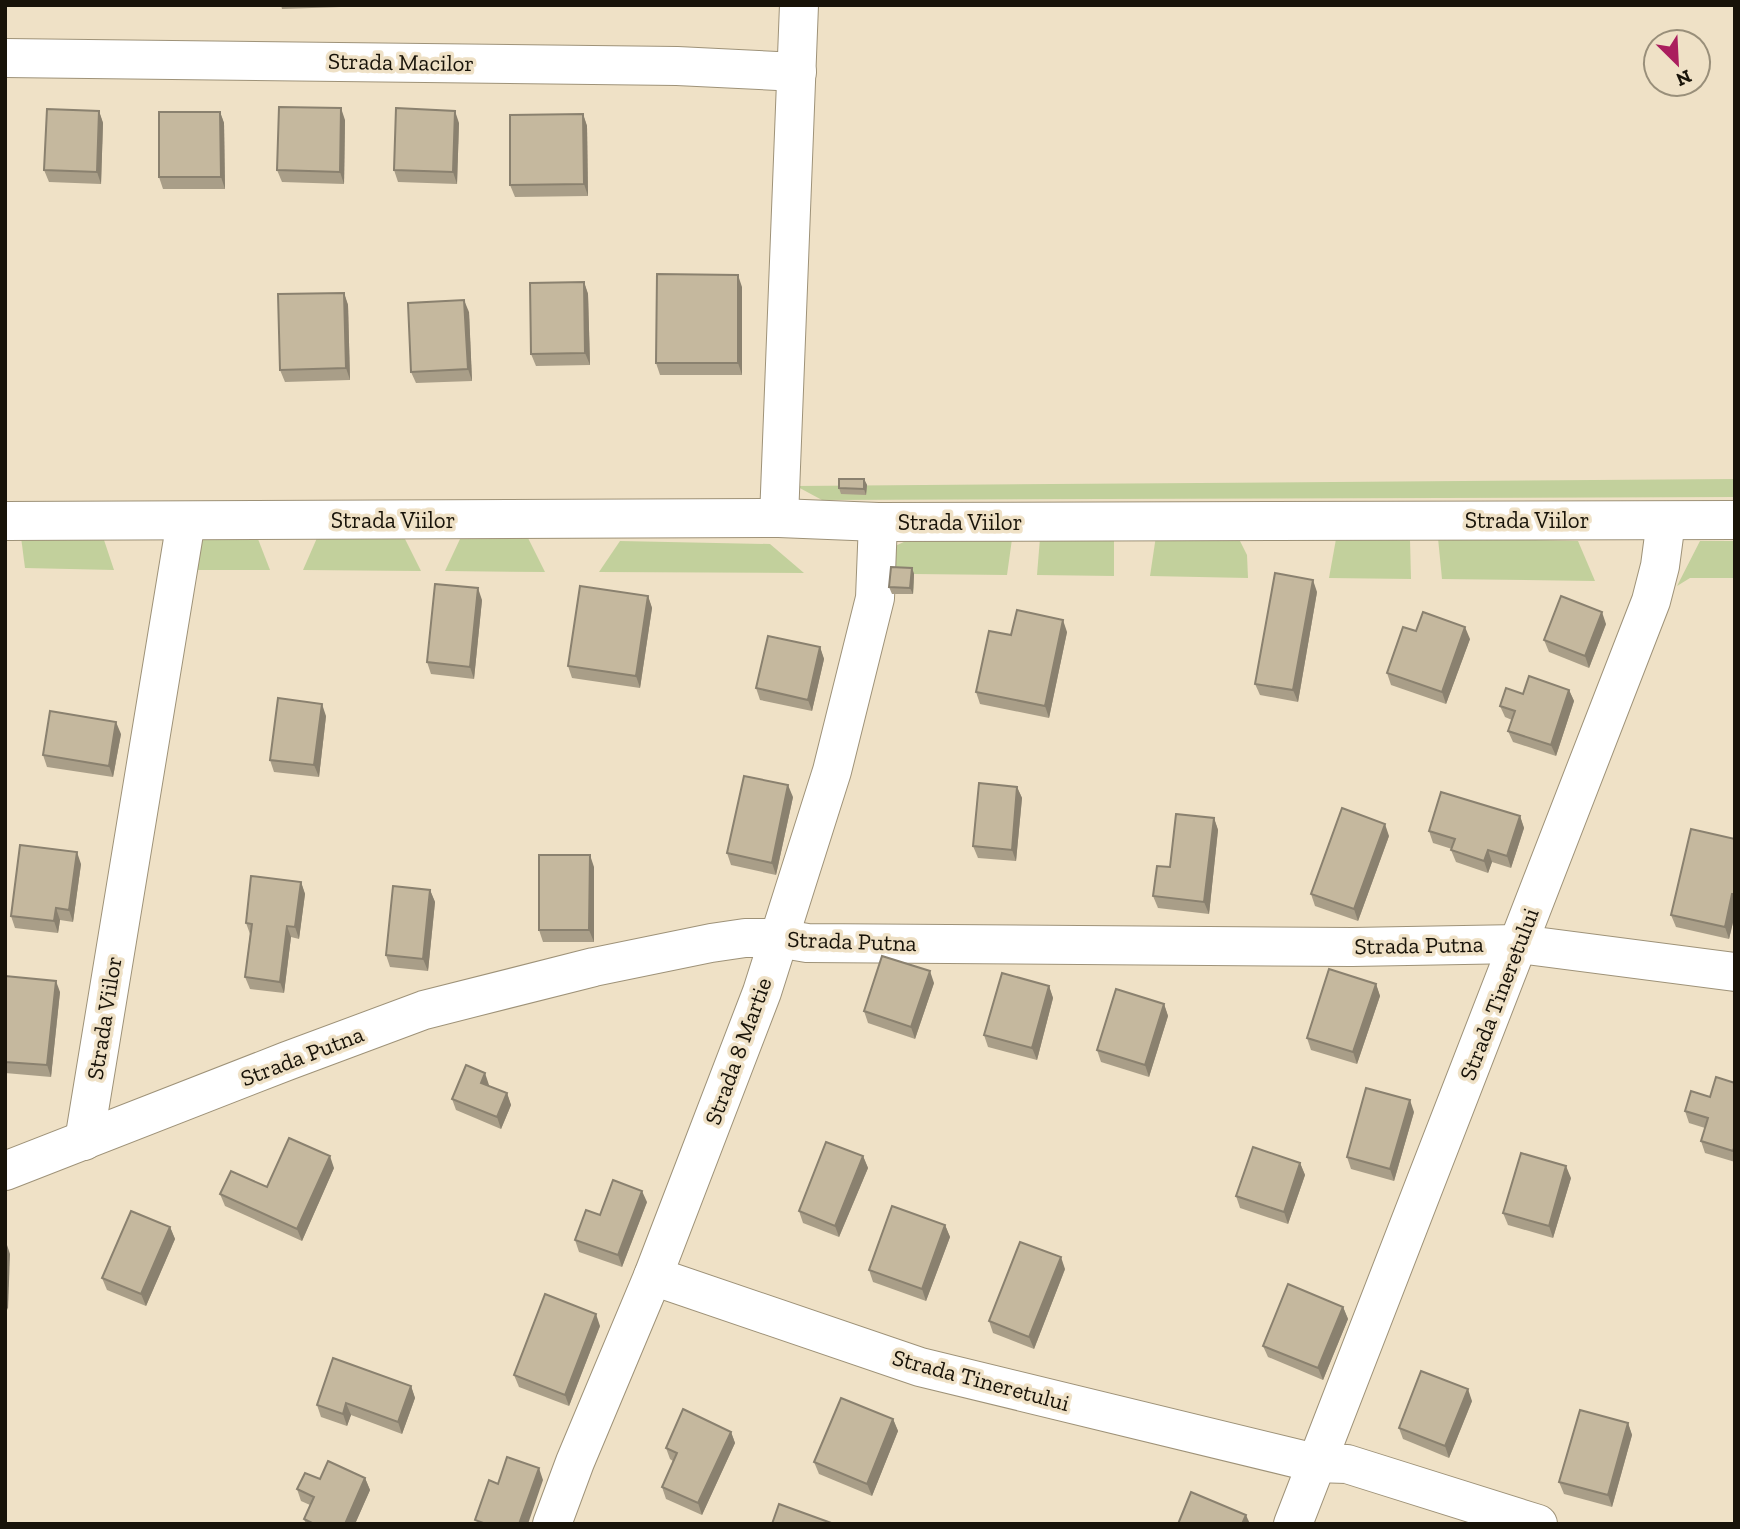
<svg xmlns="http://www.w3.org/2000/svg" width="1740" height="1529" font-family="'Zilla Slab',serif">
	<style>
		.green { fill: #c2d09c }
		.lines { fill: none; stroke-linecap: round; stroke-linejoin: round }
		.minor-casing { stroke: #9e9278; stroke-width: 40 }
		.minor { stroke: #fff; stroke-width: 38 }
		.wall { fill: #a99e88 }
		.shaded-wall { fill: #8a816f }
		.building { fill: #c5b89e; stroke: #8a816f; stroke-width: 2 }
		.labels { text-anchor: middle; stroke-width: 7; stroke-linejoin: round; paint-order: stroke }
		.street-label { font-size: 23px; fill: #181309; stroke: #efe1c6 }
	</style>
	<rect width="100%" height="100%" fill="#efe1c6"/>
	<g class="green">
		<polygon points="1735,479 1735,497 822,500 796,486"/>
		<polygon points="1156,536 1239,539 1247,555 1248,578 1150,576"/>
		<polygon points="21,537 103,537 114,570 25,568"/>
		<polygon points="1114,537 1114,576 1037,575 1040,538"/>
		<polygon points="317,538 405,539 421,571 303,570"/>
		<polygon points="528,538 545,572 445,571 460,539"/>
		<polygon points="1438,538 1578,541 1595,581 1442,579"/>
		<polygon points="202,539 258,539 270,570 194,570"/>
		<polygon points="1012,539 1007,575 914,574 913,594 892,593 895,546 906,541"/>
		<polygon points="1336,539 1410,540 1411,579 1329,578"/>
		<polygon points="620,541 770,544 804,573 599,572"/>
		<polygon points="1700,541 1735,541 1735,578 1690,578 1677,586"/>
	</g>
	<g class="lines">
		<defs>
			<g id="minor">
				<polyline points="5,58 677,66 797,72"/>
				<polyline points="779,518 799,5"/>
				<polyline points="5,521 779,518 878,522 1735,520"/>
				<polyline points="84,1141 186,521"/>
				<polyline points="5,1171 287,1061 424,1010 594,967 711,943 745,938 778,938 807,943 1352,947 1519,944 1735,972"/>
				<polyline points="653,1276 920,1367 1315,1463 1347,1464 1538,1524"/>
				<polyline points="552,1524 575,1462 653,1276 762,992 832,771 875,598 878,522"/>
				<polyline points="1293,1524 1651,601 1660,566 1666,521"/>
			</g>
		</defs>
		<use href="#minor" class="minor-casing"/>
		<use href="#minor" class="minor"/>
	</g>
	<g class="wall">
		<polygon points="281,5 341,5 341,7 282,9"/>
		<polygon points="99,111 103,123 101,184 49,182 44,170"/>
		<polygon points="220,112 224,123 225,189 163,189 159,177"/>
		<polygon points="583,114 587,126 588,196 515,197 510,185"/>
		<polygon points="345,120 344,184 282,182 277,170"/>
		<polygon points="459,123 457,184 398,182 394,170"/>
		<polygon points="584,282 588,294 590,365 536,366 531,354"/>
		<polygon points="742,287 742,375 660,375 656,363"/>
		<polygon points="344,293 348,305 350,380 285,382 280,370"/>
		<polygon points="469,312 472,381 416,383 411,372"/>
		<polygon points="864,479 867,485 866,495 841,494 839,488"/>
		<polygon points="912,568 914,574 913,594 892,594 889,587"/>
		<polygon points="1317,592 1298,702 1260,695 1255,684"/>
		<polygon points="648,596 652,608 640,688 572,678 568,666"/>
		<polygon points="482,600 474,679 431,674 427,662"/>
		<polygon points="1606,624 1589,668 1549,652 1544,640"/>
		<polygon points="1416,631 1470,639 1446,704 1391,685 1387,673"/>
		<polygon points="1067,632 1049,718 980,704 976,692 1011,635"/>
		<polygon points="820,647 824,659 812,711 760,700 756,688"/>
		<polygon points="1569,690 1574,701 1556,756 1513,742 1508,731 1512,720 1505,717 1500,706 1523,694"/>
		<polygon points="326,716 319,777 274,772 270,760"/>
		<polygon points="121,734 113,777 47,767 43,755"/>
		<polygon points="1017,787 1022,798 1016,861 978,858 973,846"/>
		<polygon points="793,797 776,875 731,865 727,853"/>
		<polygon points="1520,816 1524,828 1511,868 1492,862 1488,873 1456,862 1451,850 1452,849 1433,843 1429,831"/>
		<polygon points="1214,818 1218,830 1209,914 1158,908 1153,896 1170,867"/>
		<polygon points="1389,836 1358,921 1315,906 1311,894"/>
		<polygon points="1735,839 1735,914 1729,939 1676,927 1671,915"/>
		<polygon points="81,864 73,922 60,920 58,933 15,928 11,916"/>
		<polygon points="594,867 594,942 543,942 539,930"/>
		<polygon points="301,882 305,894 299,939 291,937 284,993 250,989 245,977 250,934 246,923"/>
		<polygon points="430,890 435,902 428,971 390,967 386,955"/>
		<polygon points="5,976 60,992 51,1077 5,1073"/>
		<polygon points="934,983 915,1039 868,1023 864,1011"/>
		<polygon points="1376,984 1380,996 1357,1064 1311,1050 1307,1038"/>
		<polygon points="1049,986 1053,998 1037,1060 988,1047 984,1035"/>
		<polygon points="1164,1004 1168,1016 1149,1077 1101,1062 1097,1050"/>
		<polygon points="1735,1083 1735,1162 1705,1153 1701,1141 1705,1128 1689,1123 1685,1111"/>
		<polygon points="489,1085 489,1086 507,1093 511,1105 501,1129 456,1110 452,1099"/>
		<polygon points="1414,1112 1394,1181 1351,1169 1347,1157"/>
		<polygon points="863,1156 868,1168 839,1237 803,1223 799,1211"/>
		<polygon points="1300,1163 1305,1175 1288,1224 1240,1208 1236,1196"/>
		<polygon points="334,1168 302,1241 225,1206 220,1194 267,1187"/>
		<polygon points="1571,1178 1553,1238 1508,1225 1503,1213"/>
		<polygon points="647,1202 622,1267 579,1252 575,1240 600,1215"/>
		<polygon points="945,1225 950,1237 926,1301 873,1282 869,1270"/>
		<polygon points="170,1227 175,1239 146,1306 107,1290 102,1278"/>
		<polygon points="1065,1269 1034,1349 993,1333 989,1321"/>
		<polygon points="1343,1307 1348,1319 1323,1380 1268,1357 1263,1346"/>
		<polygon points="600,1326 569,1406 519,1387 514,1375"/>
		<polygon points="411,1386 415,1398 402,1434 351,1415 347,1426 321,1417 317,1405"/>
		<polygon points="1472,1401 1449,1458 1403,1439 1399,1428"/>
		<polygon points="893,1419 898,1431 872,1496 819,1474 814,1462"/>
		<polygon points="1628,1423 1632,1435 1612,1507 1564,1494 1559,1482"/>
		<polygon points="731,1432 735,1443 702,1515 666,1499 662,1487 673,1461 670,1459 666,1448"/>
		<polygon points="365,1478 370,1490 355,1524 306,1524 304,1519 310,1505 301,1501 297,1489 320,1479"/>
	</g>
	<g class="shaded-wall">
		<polygon points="341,108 345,120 344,184 340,172"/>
		<polygon points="99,111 103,123 101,184 97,172"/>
		<polygon points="455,111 459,123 457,184 453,172"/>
		<polygon points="220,112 224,123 225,189 221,177"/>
		<polygon points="583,114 587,126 588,196 584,184"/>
		<polygon points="738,275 742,287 742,375 738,363"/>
		<polygon points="584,282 588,294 590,365 585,353"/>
		<polygon points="344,293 348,305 350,380 346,368"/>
		<polygon points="464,300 469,312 472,381 468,369"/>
		<polygon points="864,479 867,485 866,495 864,489"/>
		<polygon points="912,568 914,574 913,594 910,588"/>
		<polygon points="1313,580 1317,592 1298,702 1293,690"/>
		<polygon points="478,588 482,600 474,679 470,667"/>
		<polygon points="648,596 652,608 640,688 636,676"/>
		<polygon points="1602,612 1606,624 1589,668 1585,656"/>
		<polygon points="1063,620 1067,632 1049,718 1045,706"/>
		<polygon points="1465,627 1470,639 1446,704 1442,692"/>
		<polygon points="820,647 824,659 812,711 808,700"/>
		<polygon points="1569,690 1574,701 1556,756 1551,745"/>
		<polygon points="322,704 326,716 319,777 314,765"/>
		<polygon points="116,722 121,734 113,777 109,766"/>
		<polygon points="788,785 793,797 776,875 772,863"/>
		<polygon points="1017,787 1022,798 1016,861 1012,850"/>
		<polygon points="1520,816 1524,828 1511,868 1507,856"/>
		<polygon points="1214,818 1218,830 1209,914 1204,902"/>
		<polygon points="1385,824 1389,836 1358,921 1354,909"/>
		<polygon points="1488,850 1492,862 1488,873 1484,861"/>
		<polygon points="77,852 81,864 73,922 69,910"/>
		<polygon points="590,855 594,867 594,942 589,930"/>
		<polygon points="301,882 305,894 299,939 295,927"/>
		<polygon points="430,890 435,902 428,971 423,959"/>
		<polygon points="1732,894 1735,900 1735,914 1729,939 1725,927"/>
		<polygon points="56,908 60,920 58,933 54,921"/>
		<polygon points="287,926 291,937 284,993 280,982"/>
		<polygon points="930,971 934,983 915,1039 911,1027"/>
		<polygon points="56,981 60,992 51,1077 47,1065"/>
		<polygon points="1376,984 1380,996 1357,1064 1353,1052"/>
		<polygon points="1049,986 1053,998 1037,1060 1032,1048"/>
		<polygon points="1164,1004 1168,1016 1149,1077 1145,1065"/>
		<polygon points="485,1073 489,1085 485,1095 481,1083"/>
		<polygon points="507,1093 511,1105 501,1129 497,1117"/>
		<polygon points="1410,1100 1414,1112 1394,1181 1390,1169"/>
		<polygon points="330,1156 334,1168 302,1241 297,1229"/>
		<polygon points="863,1156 868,1168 839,1237 835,1226"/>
		<polygon points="1300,1163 1305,1175 1288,1224 1284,1212"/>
		<polygon points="1566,1166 1571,1178 1553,1238 1549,1226"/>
		<polygon points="642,1191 647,1202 622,1267 618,1255"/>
		<polygon points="945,1225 950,1237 926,1301 922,1289"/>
		<polygon points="170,1227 175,1239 146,1306 141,1294"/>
		<polygon points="6,1242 10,1254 8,1310 5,1303"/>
		<polygon points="1061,1257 1065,1269 1034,1349 1029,1337"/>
		<polygon points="1343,1307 1348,1319 1323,1380 1318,1368"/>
		<polygon points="596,1314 600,1326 569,1406 565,1395"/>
		<polygon points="411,1386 415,1398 402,1434 398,1422"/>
		<polygon points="1468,1389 1472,1401 1449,1458 1445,1446"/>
		<polygon points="346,1403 351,1415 347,1426 343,1414"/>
		<polygon points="893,1419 898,1431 872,1496 867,1484"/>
		<polygon points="1628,1423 1632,1435 1612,1507 1608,1495"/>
		<polygon points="731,1432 735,1443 702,1515 698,1503"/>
		<polygon points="539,1468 543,1480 528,1524 519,1524"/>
		<polygon points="365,1478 370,1490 355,1524 345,1524"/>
		<polygon points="1246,1515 1250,1524 1242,1524"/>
	</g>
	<g class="building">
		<polygon points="279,107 341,108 340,172 277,170"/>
		<polygon points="396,108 455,111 453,172 394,170"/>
		<polygon points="47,109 99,111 97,172 44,170"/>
		<polygon points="159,112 220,112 221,177 159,177"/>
		<polygon points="583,114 584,184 510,185 510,115"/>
		<polygon points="657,274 738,275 738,363 656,363"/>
		<polygon points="584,282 585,353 531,354 530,283"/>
		<polygon points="344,293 346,368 280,370 278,294"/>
		<polygon points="464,300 468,369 411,372 408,303"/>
		<polygon points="839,479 864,479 864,489 839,488"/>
		<polygon points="891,567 912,568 910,588 889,587"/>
		<polygon points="1275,573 1313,580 1293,690 1255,684"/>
		<polygon points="435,584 478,588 470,667 427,662"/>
		<polygon points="580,586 648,596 636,676 568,666"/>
		<polygon points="1561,596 1602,612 1585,656 1544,640"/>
		<polygon points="1017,610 1063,620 1045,706 976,692 989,631 1011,635"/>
		<polygon points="1423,612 1465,627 1442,692 1387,673 1403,627 1416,631"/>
		<polygon points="768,636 820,647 808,700 756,688"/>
		<polygon points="1529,676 1569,690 1551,745 1508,731 1515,711 1500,706 1506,688 1523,694"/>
		<polygon points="278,698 322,704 314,765 270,760"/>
		<polygon points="50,711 116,722 109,766 43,755"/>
		<polygon points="744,776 788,785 772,863 727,853"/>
		<polygon points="979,783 1017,787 1012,850 973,846"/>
		<polygon points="1441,792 1520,816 1507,856 1488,850 1484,861 1451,850 1455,839 1429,831"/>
		<polygon points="1342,808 1385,824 1354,909 1311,894"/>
		<polygon points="1176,814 1214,818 1204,902 1153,896 1157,866 1170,867"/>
		<polygon points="1691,829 1735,839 1735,894 1732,894 1725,927 1671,915"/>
		<polygon points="20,845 77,852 69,910 56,908 54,921 11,916"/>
		<polygon points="539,855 590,855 589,930 539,930"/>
		<polygon points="251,876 301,882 295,927 287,926 280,982 245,977 252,924 246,923"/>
		<polygon points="393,886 430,890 423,959 386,955"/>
		<polygon points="882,956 930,971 911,1027 864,1011"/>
		<polygon points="1329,969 1376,984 1353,1052 1307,1038"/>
		<polygon points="1002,973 1049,986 1032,1048 984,1035"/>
		<polygon points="5,976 56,981 47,1065 5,1062"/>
		<polygon points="1116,989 1164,1004 1145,1065 1097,1050"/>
		<polygon points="466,1065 485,1073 481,1083 507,1093 497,1117 452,1099"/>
		<polygon points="1716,1077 1735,1083 1735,1145 1733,1151 1701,1141 1708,1118 1685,1111 1691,1091 1710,1097"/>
		<polygon points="1366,1088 1410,1100 1390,1169 1347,1157"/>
		<polygon points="289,1138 330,1156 297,1229 220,1194 231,1171 267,1187"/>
		<polygon points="826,1142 863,1156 835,1226 799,1211"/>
		<polygon points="1253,1147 1300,1163 1284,1212 1236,1196"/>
		<polygon points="1521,1153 1566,1166 1549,1226 1503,1213"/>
		<polygon points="613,1180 642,1191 618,1255 575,1240 586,1210 600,1215"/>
		<polygon points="892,1206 945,1225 922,1289 869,1270"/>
		<polygon points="131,1211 170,1227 141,1294 102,1278"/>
		<polygon points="1020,1242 1061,1257 1029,1337 989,1321"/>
		<polygon points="1288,1284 1343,1307 1318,1368 1263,1346"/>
		<polygon points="545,1294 596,1314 565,1395 514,1375"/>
		<polygon points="333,1358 411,1386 398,1422 346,1403 343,1414 317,1405"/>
		<polygon points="1421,1371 1468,1389 1445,1446 1399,1428"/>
		<polygon points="841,1398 893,1419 867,1484 814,1462"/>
		<polygon points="683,1409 731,1432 698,1503 662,1487 677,1453 666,1448"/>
		<polygon points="1580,1410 1628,1423 1608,1495 1559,1482"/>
		<polygon points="507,1457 539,1468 519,1524 486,1524 475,1520 489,1480 498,1484"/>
		<polygon points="328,1461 365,1478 345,1524 314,1524 304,1519 314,1497 297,1489 305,1473 320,1479"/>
		<polygon points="1191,1492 1246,1515 1242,1524 1178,1524"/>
		<polygon points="779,1504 834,1524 772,1524"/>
	</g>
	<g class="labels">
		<g class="street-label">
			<text transform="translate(401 62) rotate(1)" y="8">Strada Macilor</text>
			<text x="393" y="528">Strada Viilor</text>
			<text x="1527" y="528">Strada Viilor</text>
			<text x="960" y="530">Strada Viilor</text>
			<text transform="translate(852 941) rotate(2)" y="8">Strada Putna</text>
			<text transform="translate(1419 945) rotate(-1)" y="8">Strada Putna</text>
			<text transform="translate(1499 994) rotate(-69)" y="8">Strada Tineretului</text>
			<text transform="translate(104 1018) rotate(-81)" y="8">Strada Viilor</text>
			<text transform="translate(738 1051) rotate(-70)" y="8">Strada 8 Martie</text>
			<text transform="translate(302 1056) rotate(-21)" y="8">Strada Putna</text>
			<text transform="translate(981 1380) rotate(15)" y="8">Strada Tineretului</text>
		</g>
	</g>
	<rect width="1740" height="1529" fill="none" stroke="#181309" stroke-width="14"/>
	<g transform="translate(1677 63) rotate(156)"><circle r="33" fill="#efe1c6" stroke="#998f7a" stroke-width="2"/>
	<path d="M0-5L12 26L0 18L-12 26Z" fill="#aa1e5e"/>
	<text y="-10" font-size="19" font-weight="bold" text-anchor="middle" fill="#181309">N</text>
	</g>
</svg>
